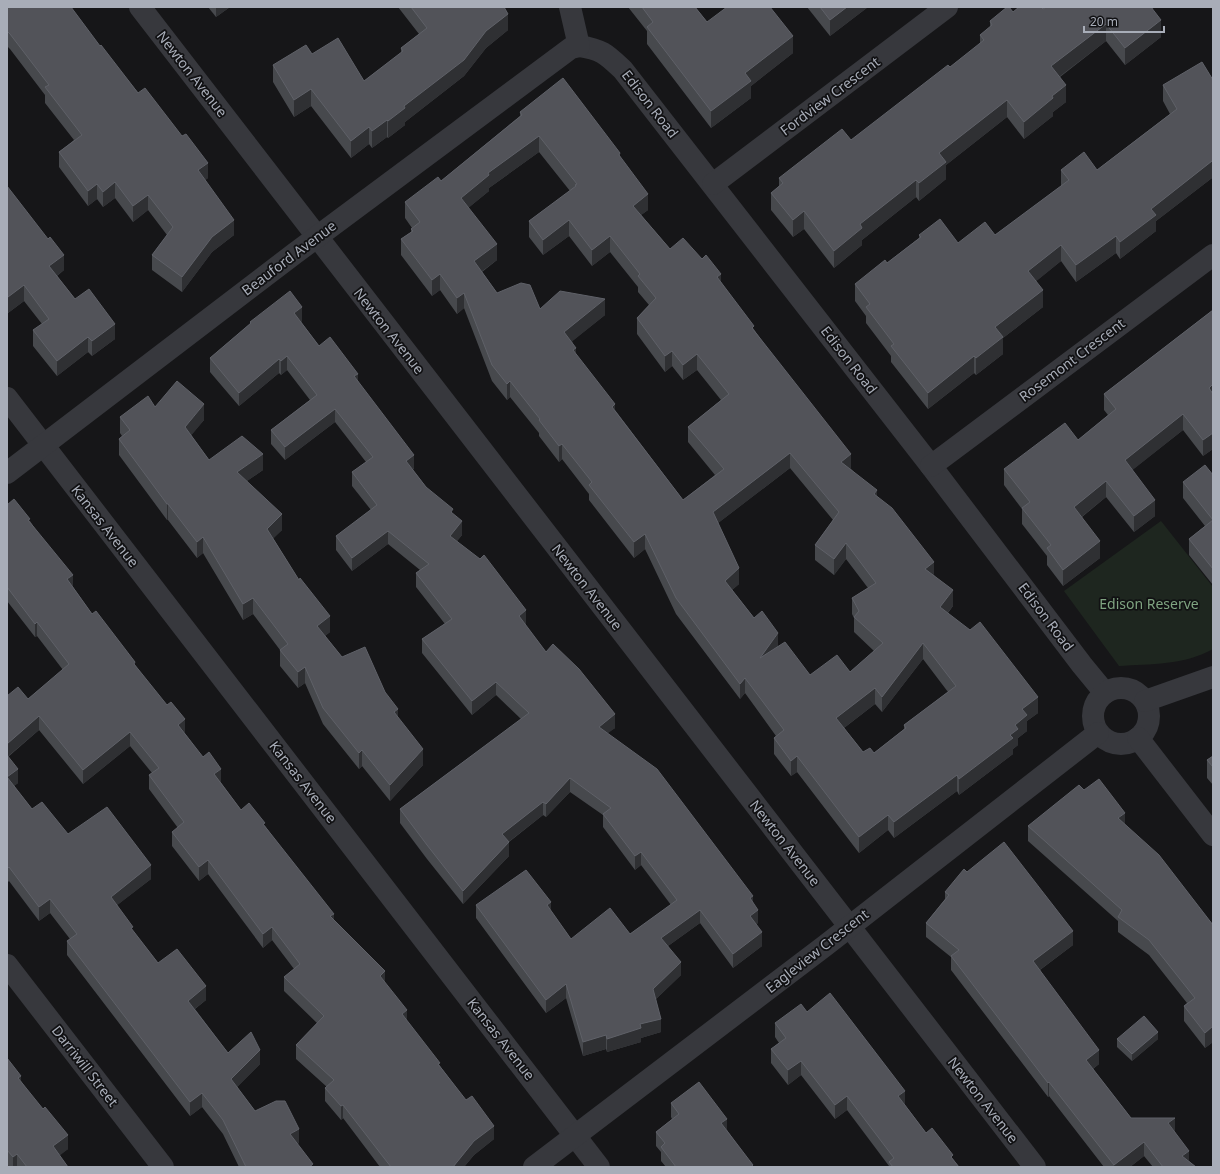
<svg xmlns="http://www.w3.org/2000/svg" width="1220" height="1174" font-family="'Noto Sans',sans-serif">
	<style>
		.green { fill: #1e261f }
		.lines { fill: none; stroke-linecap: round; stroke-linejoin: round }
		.minor { stroke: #37383d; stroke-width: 22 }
		.wall { fill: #47494d; fill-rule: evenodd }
		.shaded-wall { fill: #2f3033 }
		.building { fill: #525359; stroke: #5f6168; fill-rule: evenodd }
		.labels { text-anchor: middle; stroke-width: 3.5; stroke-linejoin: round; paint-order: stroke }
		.street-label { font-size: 14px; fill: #a8adb8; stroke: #111113 }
		.park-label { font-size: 14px; fill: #7fa381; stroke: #111113 }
	</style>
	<rect width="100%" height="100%" fill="#161618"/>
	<path class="green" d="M1161,521L1213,587V649C1185,665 1150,664 1119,666L1064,591Z"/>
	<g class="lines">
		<g class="minor">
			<polyline points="140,7 1035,1167"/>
			<path d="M579,46C603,50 606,54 623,70L931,466L1082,665L1105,693"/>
			<polyline points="713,184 947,7"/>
			<polyline points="7,398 599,1167"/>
			<polyline points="931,466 1213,255"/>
			<polyline points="7,473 294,254 571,48 579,46 570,7"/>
			<circle cx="1121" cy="716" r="28"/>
			<polyline points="1145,701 1213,677"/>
			<polyline points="1138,738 1213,835"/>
			<polyline points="7,965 163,1167"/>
			<polyline points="534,1167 826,945 1098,733"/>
		</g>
	</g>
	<g class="wall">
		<polygon points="7,7 100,46 208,178 205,180 234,235 212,252 182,292 152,270 152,255 167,235 148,210 133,222 115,198 103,207 97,199 88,206 59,167 59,152 74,140 45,103 45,95 10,49 7,46"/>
		<polygon points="208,7 230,7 216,17"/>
		<polygon points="398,7 504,7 508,30 486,48 464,76 405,122 405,125 388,138 387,137 372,148 369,144 351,158 311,106 294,117 273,82 273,65 312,54 364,81 401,53 401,48 419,34"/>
		<polygon points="628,7 695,7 707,22 793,53 751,86 751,98 711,128 647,44 647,31"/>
		<polygon points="807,7 868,7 830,36"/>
		<polygon points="1046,7 1155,7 1152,9 1161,37 1125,65 1106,41 1060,77 1066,102 1053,112 1053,116 1024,139 1007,117 946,165 946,179 919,201 916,197 862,240 862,245 834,268 804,229 793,237 771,210 771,193 779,186 779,178 851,140 950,67 980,44 980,35 990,27 990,21 1013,12 1043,9"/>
		<polygon points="1213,80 1213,179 1212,178 1156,221 1156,231 1120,259 1116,253 1076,282 1061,261 1036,281 1043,307 1003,338 1003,354 976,375 974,373 928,409 891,362 891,356 866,323 866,316 855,301 855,284 887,263 919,238 919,235 958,243 995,235 1061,186 1061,170 1097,170 1170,114 1163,101 1163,85"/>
		<path d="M520,112L620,157L648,210L641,215L670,249L721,282L851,469L877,497L934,575L953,606L948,613L1038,713L1027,721V731L1018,738V745L1013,749V754L959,795L957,791L894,838L888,830L859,853L797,772L791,776L774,754V738L776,736L745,693L740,699L676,614L645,549L634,558L589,500V494L562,459L559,462L539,436V433L510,397L507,400L492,381L464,308L457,314L440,290L432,296L401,255V239L411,232V229L412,228L405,218V202L441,181L520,116ZM539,152L570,191L529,221V237L543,255L569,236L592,266L610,252L638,287V292L649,305L637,318V334L665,372L672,366L683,380L697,370L721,400L688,427V442L715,475L683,500L615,410L576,355L572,341L605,315L540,309L497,293L482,272L497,260L468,208L489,191V188ZM790,468L833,520L815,545V560L834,575L846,559L868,588L852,598V614L854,618V632L874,651L850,672L810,675L778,646L754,618L732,590L739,584L718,523ZM923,659L948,692L904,725V729L874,753L863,752L844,728L875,704L882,712Z"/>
		<polygon points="7,186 64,270 57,276 75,299 115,339 92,356 88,352 57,376 33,346 33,330 42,324 24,301 8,313 7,311"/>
		<polygon points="1213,310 1213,449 1203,456 1183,430 1132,470 1155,516 1134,532 1106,497 1082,517 1100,558 1063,586 1047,565 1047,556 1022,524 1022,509 1004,485 1004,469 1078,440 1108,415 1104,410 1104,394"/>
		<polygon points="302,321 301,322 319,346 358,381 414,468 413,470 426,487 453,514 462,535 457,541 526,624 525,625 546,652 615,728 607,733 753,902 758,923 756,924 762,946 733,968 700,923 668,946 681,975 656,999 661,1032 641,1038 641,1042 607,1052 606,1049 583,1056 566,998 546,1013 476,918 476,905 551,911 571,939 630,934 671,905 641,865 635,870 603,827 603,815 570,792 546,817 543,815 509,842 509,856 463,904 427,859 400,823 400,809 521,719 496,695 472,715 422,653 422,639 445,624 416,587 416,573 420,570 388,544 352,571 336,550 336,536 371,510 352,486 352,472 366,462 335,422 285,460 271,444 271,430 310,400 287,370 281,375 279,373 239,406 210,372 210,358 250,324 250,322"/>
		<polygon points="155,407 204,420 191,435 209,460 263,470 247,481 282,530 273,538 330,632 325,636 342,657 385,692 423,765 390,801 362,766 359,769 323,724 305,683 298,688 280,666 280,650 253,614 243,620 203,553 197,558 168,520 167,520 119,455 119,439 122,436 120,433 120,417"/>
		<polygon points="1213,475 1213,585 1189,555 1189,539 1205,526 1183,498 1183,482"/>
		<polygon points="7,505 30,521 73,587 92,614 135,665 241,810 265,826 334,920 385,983 407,1021 440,1066 494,1139 474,1155 464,1167 380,1167 343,1118 341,1120 325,1101 325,1088 327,1087 296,1059 296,1045 317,1023 284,991 284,977 294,969 272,940 263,948 208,874 199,881 172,846 172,832 178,828 149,789 149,775 152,773 130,746 83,784 39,730 8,757 18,783 14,786 32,809 68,834 151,879 117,905 133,931 158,963 206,1000 195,1009 228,1053 260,1064 237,1087 255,1111 299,1143 297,1144 313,1167 239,1167 223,1134 202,1107 190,1116 67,955 67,941 70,939 50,913 39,921 9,881 9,882 7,880 7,696 28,699 63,670 37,636 35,637 7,601"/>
		<polygon points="1213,756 1213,785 1207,778 1207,760"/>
		<polygon points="1084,790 1125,825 1213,925 1213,1042 1205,1048 1184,1021 1184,1006 1187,1003 1149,955 1118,932 1118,921 1028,841 1028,826"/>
		<polygon points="945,892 1073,945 1040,970 1099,1064 1093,1069 1131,1118 1175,1132 1189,1161 1196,1167 1153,1167 1144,1156 1130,1167 1104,1167 1049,1096 1048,1097 951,970 951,957 926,937 926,923 945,899"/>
		<polygon points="807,1012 905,1105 926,1133 953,1159 959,1167 889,1167 889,1166 847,1110 835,1119 801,1075 788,1085 771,1063 771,1049 779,1043 775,1037 775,1023"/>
		<polygon points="1117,1039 1158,1039 1132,1061 1117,1047"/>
		<polygon points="7,1058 21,1081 68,1149 59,1155 68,1167 9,1167 7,1164"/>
		<polygon points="671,1103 727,1130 753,1167 666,1167 661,1161 661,1152 656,1146 656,1132 672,1119 671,1117"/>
	</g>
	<g class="shaded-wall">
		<polygon points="216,7 230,7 216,17"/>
		<polygon points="847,7 868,7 830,36 830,20"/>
		<polygon points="508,14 508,30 486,48 464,76 405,122 405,125 388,138 388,121 486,31"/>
		<polygon points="1161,20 1161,37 1125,65 1125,48"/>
		<polygon points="1106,24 1106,41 1051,83 1051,66"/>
		<polygon points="793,36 793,53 751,86 751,98 711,128 711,111 745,73"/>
		<polygon points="1066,85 1066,102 1053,112 1053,116 1024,139 1024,122 1052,96"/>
		<polygon points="311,89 311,106 294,117 294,100"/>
		<polygon points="1007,100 1007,117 946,165 946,179 919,201 919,183 939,153"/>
		<polygon points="387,120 387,137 372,148 372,131"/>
		<polygon points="369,127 369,144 351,158 351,141"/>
		<polygon points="539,136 539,152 489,188 489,191 461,214 461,198 488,173"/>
		<polygon points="1212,161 1212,178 1156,221 1156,231 1120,259 1120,242 1151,209"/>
		<polygon points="208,163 208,178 198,186 198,170"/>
		<polygon points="916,180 916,197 862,240 862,245 834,268 834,251 860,224"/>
		<polygon points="115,182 115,198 103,207 103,192"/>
		<polygon points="97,184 97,199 88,206 88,191"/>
		<polygon points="648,194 648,210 633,221 633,206"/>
		<polygon points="148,195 148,210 133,222 133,206"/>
		<polygon points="804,211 804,229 793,237 793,220"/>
		<polygon points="234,220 234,235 212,252 182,292 182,277 212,237"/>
		<polygon points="569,220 569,236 543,255 543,240"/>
		<polygon points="610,236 610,252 592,266 592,250"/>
		<polygon points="1116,236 1116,253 1076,282 1076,265"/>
		<polygon points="497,244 497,260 474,277 474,261"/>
		<polygon points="1061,245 1061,261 1028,288 1028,271"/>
		<polygon points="64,255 64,270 49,282 49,266"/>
		<polygon points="440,274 440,290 432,296 432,280"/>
		<polygon points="721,274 721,289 717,277"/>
		<polygon points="24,285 24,301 8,313 8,297"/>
		<polygon points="1043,290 1043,307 1003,338 1003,354 976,375 976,358 995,327"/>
		<polygon points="464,293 464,308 457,314 457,298"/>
		<polygon points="605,299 605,315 564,348 564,332"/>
		<polygon points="302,307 302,321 294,327 294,313"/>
		<polygon points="115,324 115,339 92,356 92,341"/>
		<polygon points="88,337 88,352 57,376 57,361"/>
		<polygon points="576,348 576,363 573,350"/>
		<polygon points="672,351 672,366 665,372 665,356"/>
		<polygon points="697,354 697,370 683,380 683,365"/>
		<polygon points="287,356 287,370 281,375 281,361"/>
		<polygon points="974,356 974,373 928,409 928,393"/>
		<polygon points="279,359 279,373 239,406 239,393"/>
		<polygon points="358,374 358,387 354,376"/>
		<polygon points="510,381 510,397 507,400 507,384"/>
		<polygon points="1213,384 1213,400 1209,388"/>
		<polygon points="204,404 204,420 185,443 185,427"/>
		<polygon points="615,404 615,420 612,407"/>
		<polygon points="335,409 335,422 285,460 285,447"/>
		<polygon points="1183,414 1183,430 1125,476 1125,460"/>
		<polygon points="1213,433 1213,449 1203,456 1203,440"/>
		<polygon points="562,444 562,459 559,462 559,446"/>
		<polygon points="790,453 790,468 713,527 713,512"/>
		<polygon points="263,454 263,470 237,488 237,472"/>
		<polygon points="851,454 851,470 841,462"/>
		<polygon points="414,455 414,468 406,475 406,461"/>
		<polygon points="1106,481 1106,497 1074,523 1074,507"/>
		<polygon points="877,490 877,506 874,494"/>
		<polygon points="1155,500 1155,516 1134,532 1134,516"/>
		<rect x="167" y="504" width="1" height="16"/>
		<polygon points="282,514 282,530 267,545 267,529"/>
		<polygon points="462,521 462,535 450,550 450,536"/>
		<polygon points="388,531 388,544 352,571 352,558"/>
		<polygon points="645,534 645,549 634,558 634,542"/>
		<polygon points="203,537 203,553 197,558 197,542"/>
		<polygon points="1100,541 1100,558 1063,586 1063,570"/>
		<polygon points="846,543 846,559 834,575 834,559"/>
		<polygon points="934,562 934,578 925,569"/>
		<polygon points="739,568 739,584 725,596 725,581"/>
		<polygon points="73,575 73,588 67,579"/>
		<polygon points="953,590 953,606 940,622 940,607"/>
		<polygon points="253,598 253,614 243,620 243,604"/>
		<polygon points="526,610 526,624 519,630 519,616"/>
		<polygon points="330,616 330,632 317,642 317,626"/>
		<polygon points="37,622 37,636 35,637 35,624"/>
		<polygon points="778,633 778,649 760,658"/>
		<polygon points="923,643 923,659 882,712 882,697"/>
		<polygon points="305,667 305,683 298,688 298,672"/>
		<polygon points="745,678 745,693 740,699 740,684"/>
		<polygon points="496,682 496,695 472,715 472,701"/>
		<polygon points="875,688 875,704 836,734 836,718"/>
		<polygon points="1038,697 1038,713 1027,721 1027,731 1018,738 1018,745 1013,749 1013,754 959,795 959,779 1010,735 1022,709"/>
		<polygon points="398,709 398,725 394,712"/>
		<polygon points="615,714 615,728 599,740 599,727"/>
		<polygon points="39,716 39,730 7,757 7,744"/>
		<polygon points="185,719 185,733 178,725"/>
		<polygon points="130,732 130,746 83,784 83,770"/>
		<polygon points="423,749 423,765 390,801 390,785"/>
		<polygon points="362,750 362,766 359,769 359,753"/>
		<polygon points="797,756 797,772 791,776 791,761"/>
		<polygon points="18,769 18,783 7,791 7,777"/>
		<polygon points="221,769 221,783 214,774"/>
		<polygon points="957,775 957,791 894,838 894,822"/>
		<polygon points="570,778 570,792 546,817 546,804"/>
		<polygon points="543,802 543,815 502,847 502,834"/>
		<polygon points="1125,813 1125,828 1118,818"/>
		<polygon points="888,815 888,830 859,853 859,837"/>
		<polygon points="509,842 509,856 463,904 463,891"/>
		<polygon points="641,852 641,865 635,870 635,856"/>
		<polygon points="208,860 208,874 199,881 199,867"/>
		<polygon points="151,865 151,879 111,910 111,897"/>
		<polygon points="753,896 753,910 750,898"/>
		<polygon points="50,899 50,913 39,921 39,907"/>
		<polygon points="551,902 551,916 547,905"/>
		<polygon points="700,910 700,923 661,951 661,938"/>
		<polygon points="758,910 758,923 750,929 750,916"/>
		<polygon points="334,914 334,928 330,916"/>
		<polygon points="272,927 272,940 263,948 263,934"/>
		<polygon points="1073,931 1073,945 1033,975 1033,961"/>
		<polygon points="762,932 762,946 733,968 733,954"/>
		<polygon points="681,962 681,975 653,1002 653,989"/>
		<polygon points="385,971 385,984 380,976"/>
		<polygon points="566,984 566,998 546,1013 546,1000"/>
		<polygon points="206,986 206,1000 188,1014 188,1001"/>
		<polygon points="407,1010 407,1024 402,1014"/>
		<polygon points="661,1019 661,1032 641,1038 641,1042 607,1052 607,1039 640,1024"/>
		<polygon points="1213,1026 1213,1042 1205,1048 1205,1033"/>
		<polygon points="1158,1032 1158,1039 1132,1061 1132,1054"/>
		<polygon points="606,1035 606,1049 583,1056 583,1042"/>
		<polygon points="260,1050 260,1064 231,1093 231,1079"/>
		<polygon points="1099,1050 1099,1064 1086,1074 1086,1060"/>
		<polygon points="801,1061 801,1075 788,1085 788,1070"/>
		<polygon points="21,1076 21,1090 18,1078"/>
		<polygon points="1049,1082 1049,1096 1048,1097 1048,1083"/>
		<polygon points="905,1091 905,1105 898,1096"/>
		<polygon points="202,1093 202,1107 190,1116 190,1102"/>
		<polygon points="847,1096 847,1110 835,1119 835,1105"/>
		<polygon points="343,1105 343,1118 341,1120 341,1106"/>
		<polygon points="1175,1118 1175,1132 1168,1123"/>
		<polygon points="727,1119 727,1133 721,1123"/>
		<polygon points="494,1126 494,1139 474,1155 464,1167 453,1167 474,1141"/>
		<polygon points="299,1129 299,1143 290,1148 290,1134"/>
		<polygon points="68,1135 68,1149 53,1161 53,1146"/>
		<polygon points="1144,1142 1144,1156 1130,1167 1114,1167 1114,1165"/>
		<polygon points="1189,1151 1189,1165 1182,1156"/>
		<polygon points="17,1154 17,1167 13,1167 13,1157"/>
	</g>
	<g class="building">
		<polygon points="7,7 71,7 100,46 101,45 138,93 145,88 182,136 186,134 208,163 198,170 234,220 212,237 182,277 152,255 173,227 148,195 133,206 115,182 103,192 97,184 88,191 59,152 82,135 45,87 49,85 10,34 7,31"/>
		<polygon points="411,7 504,7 508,14 486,31 464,60 404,106 405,108 388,121 387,120 372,131 369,127 351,141 311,89 294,100 273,65 306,45 312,54 338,38 364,81 403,51 401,48 427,28"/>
		<polygon points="642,7 695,7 707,22 727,7 770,7 793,36 745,73 751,81 711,111 647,27 653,22"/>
		<polygon points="820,7 847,7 830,20"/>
		<polygon points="1007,7 1009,7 1013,12 1019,7 1041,7 1043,9 1046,7 1151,7 1161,20 1125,48 1106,24 1051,66 1066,85 1052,96 1053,98 1024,122 1007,100 939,153 946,162 919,183 916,180 860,224 862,228 834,251 804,211 793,220 771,193 783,183 779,178 842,129 851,140 948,65 950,67 984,40 980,35 992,25 990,21"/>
		<polygon points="1202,62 1213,80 1213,163 1212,161 1151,209 1156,215 1120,242 1116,236 1076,265 1061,245 1028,271 1043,290 995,327 1003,337 976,358 974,356 928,393 891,346 894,344 866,307 870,304 855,284 885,260 887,263 921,237 919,235 940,219 958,243 985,222 995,235 1069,180 1061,170 1084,152 1097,170 1177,109 1163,85"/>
		<path d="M563,78L620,153L619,155L648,194L633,206L670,249L683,238L702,259L706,255L721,274L717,277L754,326L752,328L851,454L841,462L877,490L874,494L892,508L934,562L925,569L953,590L940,607L970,630L980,622L1038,697L1022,709L1027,715L1015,725L1018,729L1010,735L1013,738L959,779L957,775L894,822L888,815L859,837L797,756L791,761L774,738L784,730L745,678L740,684L676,598L645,534L634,542L589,485L592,482L562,444L559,446L539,420L540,419L510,381L507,384L492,365L464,293L457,298L440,274L432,280L401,239L413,231L411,229L420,222L405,202L438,177L441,181L522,115L520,112ZM539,136L577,184L575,185L576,186L529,221L543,240L569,220L592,250L610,236L640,274L638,276L656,298L637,318L665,356L672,351L683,365L697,354L729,394L688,427L724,469L683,500L612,407L615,404L573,350L576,348L564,332L605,299L560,291L540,309L530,285L521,283L497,293L474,261L497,244L461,198L489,175L488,173ZM790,453L839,512L815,545L834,559L846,543L876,583L852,598L859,611L854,617L883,643L850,672L837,655L810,675L785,642L760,658L778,633L762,611L754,618L725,581L739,568L713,512ZM923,643L956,686L904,725L906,728L874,753L870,748L863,752L836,718L875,688L882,697Z"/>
		<polygon points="7,186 48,239 50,237 64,255 49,266 75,299 89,289 115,324 92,341 88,337 57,361 33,330 49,319 24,285 8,297 7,296"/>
		<polygon points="290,291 302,307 294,313 319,346 330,337 358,374 354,376 414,455 406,461 426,487 453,509 451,512 462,521 450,536 480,559 484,555 526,610 519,616 546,652 553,644 579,669 615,714 599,727 657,769 753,896 750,898 758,910 750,916 762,932 733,954 700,910 661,938 681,962 653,989 661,1019 640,1024 641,1028 607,1039 606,1035 583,1042 566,984 546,1000 476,905 526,870 551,902 547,905 571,939 610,908 630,934 677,900 641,852 635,856 603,814 611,808 570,778 546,804 543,802 502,834 509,842 463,891 427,845 400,809 529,713 496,682 472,701 422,639 452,619 416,573 429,564 388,531 352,558 336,536 377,505 352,472 373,457 335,409 285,447 271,430 317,395 287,356 281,361 279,359 239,393 210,358 251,323 250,322"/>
		<polygon points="1213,310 1213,384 1209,388 1213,394 1213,433 1203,440 1183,414 1125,460 1155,500 1134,516 1106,481 1074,507 1100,541 1063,570 1047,548 1051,545 1022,508 1030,502 1004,469 1065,423 1078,440 1116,409 1104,394"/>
		<polygon points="177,381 204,404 185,427 209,460 242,436 263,454 237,472 282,514 267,529 299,580 300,578 330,616 317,626 342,657 365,647 385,692 398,709 394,712 423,749 390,785 362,750 359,753 323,708 305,667 298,672 280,650 288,644 253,598 243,604 203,537 197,542 168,504 167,504 119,439 130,430 120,417 148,396 155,407"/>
		<polygon points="1205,465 1213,475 1213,520 1183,482"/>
		<polygon points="14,499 30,519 28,520 73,575 67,579 92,614 96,611 135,662 134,664 167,705 171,702 185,719 178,725 203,757 209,752 221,769 214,774 241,810 249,803 265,823 263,824 334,914 330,916 385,971 380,976 407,1010 402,1014 440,1063 438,1064 466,1100 472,1096 494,1126 474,1141 453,1167 391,1167 343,1105 341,1106 325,1088 334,1080 296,1045 324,1016 284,977 300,964 272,927 263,934 208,860 199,867 172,832 184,822 149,775 159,768 130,732 83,770 39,716 7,744 7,696 18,687 28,699 69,664 37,622 35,624 7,587 7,505"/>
		<polygon points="1213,520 1213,569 1189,539"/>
		<polygon points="7,755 18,769 7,777"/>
		<polygon points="1213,756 1213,767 1207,760"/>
		<polygon points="7,777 32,809 42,802 68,834 107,807 151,865 111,897 133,927 131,928 158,963 177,949 206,986 188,1001 228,1053 251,1032 260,1050 231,1079 255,1111 276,1101 285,1101 299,1129 290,1134 313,1164 309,1167 246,1167 223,1120 202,1093 190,1102 67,941 77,934 50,899 39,907 9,867 9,868 7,866"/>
		<polygon points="1099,779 1125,813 1118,818 1159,855 1213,925 1213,1026 1205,1033 1184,1006 1195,998 1149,940 1118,917 1122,910 1028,826 1079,785 1084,790"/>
		<polygon points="1004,842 1073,931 1033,961 1099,1050 1086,1060 1131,1118 1175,1118 1168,1123 1189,1151 1182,1156 1196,1167 1163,1167 1144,1142 1114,1165 1049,1082 1048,1083 951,956 959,950 926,923 949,895 945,892 964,869 967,872"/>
		<polygon points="830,993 905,1091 898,1096 926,1133 932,1128 953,1155 951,1157 959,1167 893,1167 889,1162 894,1158 847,1096 835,1105 801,1061 788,1070 771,1049 786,1038 775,1023 801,1004 807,1012"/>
		<polygon points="1144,1016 1158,1032 1132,1054 1117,1039"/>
		<polygon points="7,1058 21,1076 18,1078 43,1109 45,1107 68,1135 53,1146 68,1167 27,1167 17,1154 13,1157 7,1150"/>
		<polygon points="699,1082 727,1119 721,1123 753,1165 751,1167 676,1167 661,1147 665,1143 656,1132 679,1114 671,1103"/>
	</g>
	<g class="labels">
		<g class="street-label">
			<text transform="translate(192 74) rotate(52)" y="5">Newton Avenue</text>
			<text transform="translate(830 96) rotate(-37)" y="5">Fordview Crescent</text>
			<text transform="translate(650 104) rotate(52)" y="5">Edison Road</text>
			<text transform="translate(289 258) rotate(-37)" y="5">Beauford Avenue</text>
			<text transform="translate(389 331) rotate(52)" y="5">Newton Avenue</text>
			<text transform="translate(849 360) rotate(52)" y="5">Edison Road</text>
			<text transform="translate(1072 360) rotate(-37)" y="5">Rosemont Crescent</text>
			<text transform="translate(105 526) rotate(52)" y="5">Kansas Avenue</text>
			<text transform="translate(587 587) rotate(52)" y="5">Newton Avenue</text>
			<text transform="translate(1046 617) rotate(53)" y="5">Edison Road</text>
			<text transform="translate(303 782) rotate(52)" y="5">Kansas Avenue</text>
			<text transform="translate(785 843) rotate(52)" y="5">Newton Avenue</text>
			<text transform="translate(817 951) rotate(-38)" y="5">Eagleview Crescent</text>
			<text transform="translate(501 1039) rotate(52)" y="5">Kansas Avenue</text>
			<text transform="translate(85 1066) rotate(52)" y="5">Darriwill Street</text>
			<text transform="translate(983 1100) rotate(52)" y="5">Newton Avenue</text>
		</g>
		<g class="park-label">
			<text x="1149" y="609">Edison Reserve</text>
		</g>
	</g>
	<rect width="1220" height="1174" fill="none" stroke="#a8adb8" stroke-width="16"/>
	<path d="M1084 26v6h80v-6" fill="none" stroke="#a8adb8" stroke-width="2"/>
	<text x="1090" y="26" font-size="12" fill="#a8adb8" stroke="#111113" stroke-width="3" paint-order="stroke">20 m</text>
</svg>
